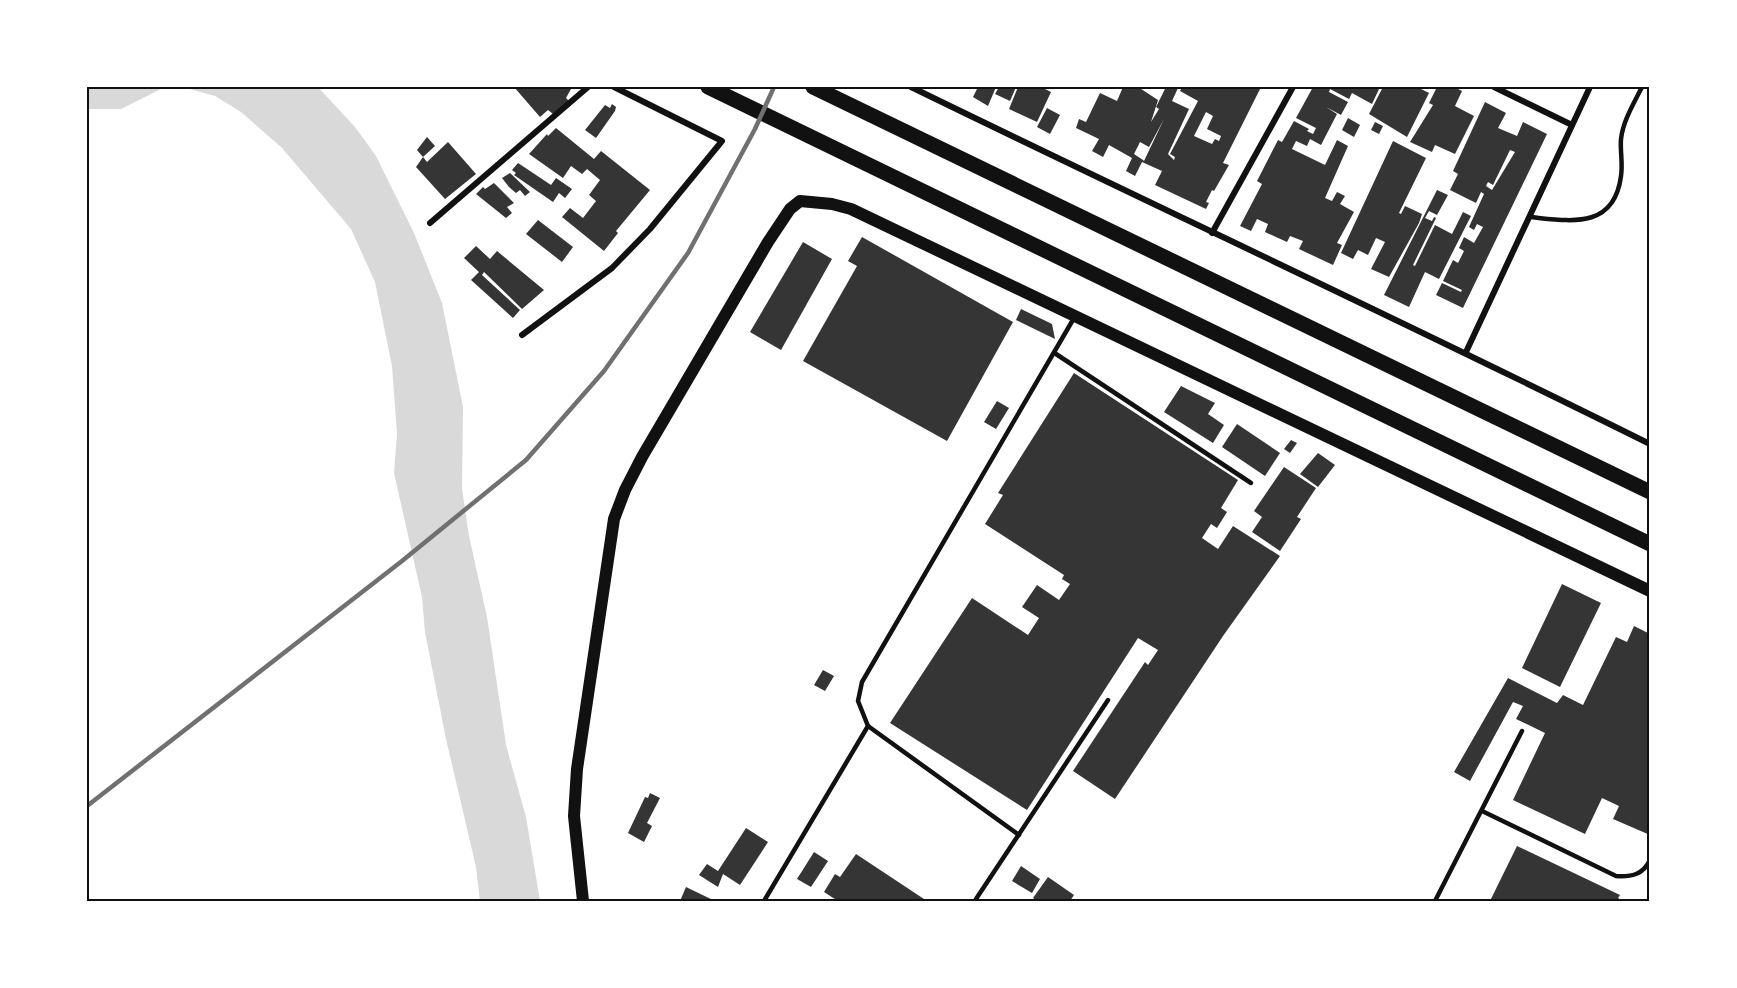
<svg xmlns="http://www.w3.org/2000/svg" width="1737" height="988" font-family="Inter,sans-serif">
	<style>
		.water { fill: #d9d9d9 }
		.building { fill: #353535; fill-rule: evenodd }
		.lines { fill: none; stroke-linecap: round; stroke-linejoin: round }
		.service { stroke: #111; stroke-width: 4.5 }
		.minor { stroke: #111; stroke-width: 6 }
		.secondary { stroke: #111; stroke-width: 12 }
		.trunk { stroke: #111; stroke-width: 15 }
		.rail { stroke: #707070; stroke-width: 4.5 }
		.neatline { fill: none; stroke: #111; stroke-width: 2 }
	</style>
	<rect width="100%" height="100%" fill="#fff"/>
	<polygon class="water" points="87,87 318,87 355,127 376,156 414,233 442,303 463,407 462,489 469,536 487,617 506,745 526,817 540,901 480,901 476,867 446,739 425,632 422,597 394,473 397,434 392,366 375,282 351,229 282,148 241,112 215,96 190,89 165,87 121,109 87,109"/>
	<g class="building">
		<polygon points="514,87 567,87 571,89 566,98 569,101 553,114 548,110 540,117"/>
		<polygon points="978,87 996,87 988,106 973,97"/>
		<polygon points="999,87 1016,87 1010,101 995,94"/>
		<polygon points="1018,87 1041,87 1051,92 1037,122 1009,109"/>
		<path d="M1123,87H1138L1158,100L1151,122L1159,109L1156,107L1166,87L1178,88L1172,101L1189,109L1168,154L1174,160L1175,157L1170,154L1198,101L1180,91L1182,87H1261L1223,163L1229,165L1214,191L1212,190L1206,202L1209,203L1206,209L1155,185L1162,171L1142,162L1135,176L1126,171L1132,158L1109,145L1103,157L1092,151L1099,139L1076,128L1079,119L1086,122L1100,93L1117,101ZM1206,112L1213,116L1207,129L1221,136L1219,141L1215,139L1212,144L1194,136ZM1164,119L1144,161L1143,160L1134,154L1140,142L1149,147Z"/>
		<polygon points="1313,87 1380,87 1372,104 1352,93 1349,99 1330,89 1329,92 1348,102 1341,115 1326,107 1337,114 1321,145 1310,139 1307,146 1296,141 1292,149 1325,165 1337,140 1348,146 1325,198 1332,201 1337,192 1345,196 1340,204 1354,212 1337,243 1342,245 1333,265 1299,249 1303,241 1290,236 1287,242 1265,232 1268,224 1257,219 1251,231 1240,226 1262,184 1257,181 1278,140 1282,142 1294,121 1309,129 1307,131 1313,134 1316,128 1296,118"/>
		<polygon points="1383,87 1417,87 1429,93 1407,137 1369,114"/>
		<polygon points="1437,87 1454,87 1462,91 1455,106 1474,116 1455,154 1435,145 1432,152 1410,142 1433,105 1429,103"/>
		<path d="M1485,102L1506,113L1498,128L1517,136L1523,122L1547,134L1463,308L1436,295L1442,283L1461,292L1462,290L1443,281L1453,260L1458,263L1464,251L1459,248L1464,237L1474,243L1483,227L1477,224L1474,230L1469,227L1484,194L1481,192L1476,203L1450,190L1458,174L1453,171ZM1510,150L1515,152L1492,190L1486,186L1488,182L1493,185Z"/>
		<polygon points="612,104 616,107 615,111 596,138 585,130 605,105 610,108"/>
		<polygon points="1047,108 1060,115 1050,134 1037,127"/>
		<polygon points="1348,118 1360,125 1354,137 1342,130"/>
		<polygon points="1375,122 1383,126 1379,134 1371,130"/>
		<polygon points="556,128 594,159 601,151 650,190 616,231 618,233 604,251 562,217 570,208 583,218 596,201 589,195 600,180 587,169 582,174 571,166 563,178 529,154 547,134 548,136"/>
		<polygon points="427,137 435,146 423,157 417,150"/>
		<polygon points="1393,141 1426,158 1399,213 1401,214 1405,206 1422,214 1419,223 1389,277 1371,269 1385,242 1376,238 1368,255 1358,250 1353,259 1341,253"/>
		<polygon points="448,142 476,174 445,199 416,167 423,157 427,162"/>
		<polygon points="518,163 551,185 556,178 572,189 565,198 559,193 553,202 514,175 516,173 512,170"/>
		<polygon points="510,173 530,192 525,196 520,190 516,193 509,187 502,178"/>
		<polygon points="494,183 514,203 507,207 512,213 506,218 476,194 483,187 485,189"/>
		<polygon points="1437,190 1448,195 1437,215 1429,211 1425,218 1432,221 1434,217 1436,218 1413,265 1415,266 1435,225 1452,234 1463,212 1471,216 1439,279 1425,272 1409,307 1384,295"/>
		<polygon points="538,220 573,247 562,262 526,234"/>
		<polygon points="862,237 1013,322 947,441 803,361 857,266 848,261"/>
		<polygon points="803,242 832,259 781,350 750,332"/>
		<polygon points="476,246 490,259 497,251 544,290 522,309 484,272 482,275 520,310 513,318 471,280 479,272 464,258"/>
		<polygon points="1021,309 1052,324 1055,339 1016,320"/>
		<polygon points="1074,373 1238,480 1221,508 1227,512 1217,528 1211,524 1202,538 1218,549 1233,526 1280,556 1223,636 1115,799 1073,771 1145,662 1148,665 1158,650 1138,638 1027,810 890,723 972,598 1028,635 1039,618 1022,607 1037,585 1059,600 1070,584 1062,579 1064,575 985,524 1003,495 998,493"/>
		<polygon points="1181,386 1215,403 1208,414 1224,425 1213,443 1164,412"/>
		<polygon points="997,401 1009,408 996,429 984,422"/>
		<polygon points="1237,424 1280,453 1265,476 1222,447"/>
		<polygon points="1291,440 1297,443 1290,453 1284,449"/>
		<polygon points="1318,453 1335,465 1318,487 1300,474"/>
		<polygon points="1284,467 1316,488 1297,517 1301,519 1280,551 1252,532 1262,517 1254,511"/>
		<polygon points="1562,584 1601,603 1560,687 1522,668"/>
		<polygon points="1634,626 1650,634 1650,835 1613,819 1619,806 1602,798 1585,834 1513,800 1545,733 1516,719 1523,706 1513,702 1470,781 1454,772 1508,678 1557,703 1563,695 1583,705 1616,637 1627,642"/>
		<polygon points="823,670 834,676 825,691 814,685"/>
		<polygon points="650,793 660,798 647,823 652,826 644,842 628,833 645,797 648,798"/>
		<polygon points="746,828 768,842 740,885 723,874 718,887 699,875 707,864 718,871"/>
		<polygon points="1517,846 1620,895 1618,898 1622,901 1490,901"/>
		<polygon points="814,852 828,861 811,887 797,879"/>
		<polygon points="856,854 927,901 838,901 824,892 835,874 840,877"/>
		<polygon points="1021,866 1040,879 1032,893 1012,881"/>
		<polygon points="1048,877 1074,895 1070,901 1037,901 1033,898"/>
		<polygon points="686,887 715,901 680,901"/>
	</g>
	<g class="lines">
		<g class="service">
			<path d="M1530,217C1570,221 1614,230 1621,176C1623,164 1620,151 1621,139C1623,121 1634,103 1642,87"/>
			<polyline points="1056,354 1251,483"/>
			<polyline points="868,726 1019,835"/>
			<path d="M1482,811L1616,876C1631,877 1643,875 1650,860"/>
			<polyline points="976,899 1108,700"/>
			<polyline points="764,901 868,726 858,701 862,682 1074,318"/>
			<polyline points="1435,901 1522,731"/>
		</g>
		<g class="minor">
			<path d="M911,87C1157,207 1405,322 1650,444"/>
			<polyline points="1494,87 1572,125"/>
			<polyline points="430,223 588,87"/>
			<polyline points="1212,233 1293,87"/>
			<polyline points="522,335 612,268 650,229 722,141 614,87"/>
			<polyline points="1466,352 1590,87"/>
		</g>
		<polyline class="secondary" points="583,901 574,816 577,769 614,519 625,490 642,457 768,242 790,209 800,201 832,204 851,209 1650,591"/>
		<g class="trunk">
			<polyline points="708,87 1650,544"/>
			<polyline points="813,87 1650,492"/>
		</g>
		<polyline class="rail" points="87,806 402,561 526,460 604,371 688,253 755,129 774,87"/>
	</g>
	<rect width="1737" height="988" fill="none" stroke="#ffffff" stroke-width="177"/>
	<rect x="88" y="88" width="1560" height="812" class="neatline"/>
</svg>
